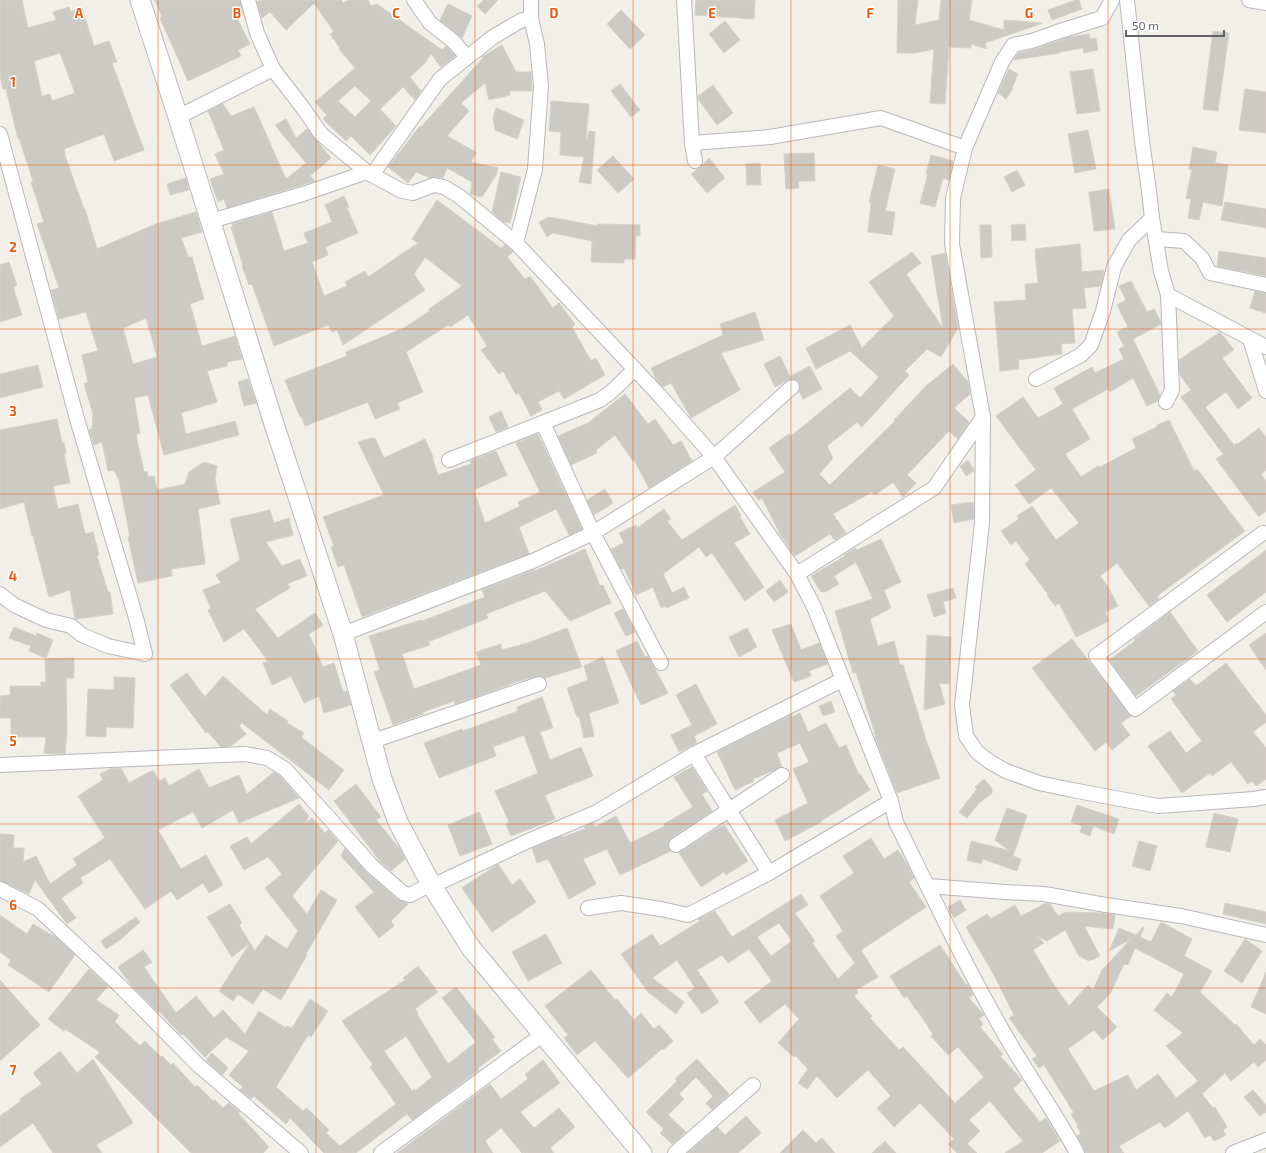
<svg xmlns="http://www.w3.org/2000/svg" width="1266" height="1153" font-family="'Exo 2',sans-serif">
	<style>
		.building { fill: #cccac5; stroke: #d6d1c6; fill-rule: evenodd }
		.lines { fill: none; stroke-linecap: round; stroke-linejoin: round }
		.street-casing { stroke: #b5b8bc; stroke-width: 16 }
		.secondary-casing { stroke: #b6babf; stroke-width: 21 }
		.street { stroke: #fff; stroke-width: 14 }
		.secondary { stroke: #fff; stroke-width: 19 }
		.grid { fill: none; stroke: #e8590c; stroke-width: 1; stroke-opacity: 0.55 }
		.grid-label { font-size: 13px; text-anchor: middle; font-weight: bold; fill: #e8590c; stroke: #fff; stroke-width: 3; stroke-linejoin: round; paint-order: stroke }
	</style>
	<rect width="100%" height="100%" fill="#f1efe8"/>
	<g class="building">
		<path d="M0,0H22L28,28L56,20L53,12L69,7L71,12L82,8L94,46L109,41L117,62L112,63L144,150L114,161L104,134L64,149L65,153H64L84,209H85L97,249L156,224L196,212L202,232L181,238L189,258L192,257L204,299L190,304L202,346L235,336L242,359L227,362V366L207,371L217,402L181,413L186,434L235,421L239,435L164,455L148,395L134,398L140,433L136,435L144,472L147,471L148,477L154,476L157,490L185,484L189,472L204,462L217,466L215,479L220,504L198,509L205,564L171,569L172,576L138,583L128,537H130L119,480L114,470L108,471L102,442L94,445L89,430L92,429L93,414L84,384L88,382L82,355L98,351L86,312L59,319L51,290L59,288L37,224L44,222L31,182L33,181L19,138L18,139L6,89H3L0,76ZM60,53L75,93L52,101L50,94L42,96L34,61ZM146,318L157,357L133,364L123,328Z"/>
		<polygon points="155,0 240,0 243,13 236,16 250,44 238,50 241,56 188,81 160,18 162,17"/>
		<path d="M260,0H341L343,3L349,0H368L371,6L377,4L442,50L446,46L455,56L441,67L431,54L424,64L410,77L421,91L415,100L403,87L380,109L396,126L370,155L351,136L346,141L323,119L327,115L315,102L355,68L339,49L340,48L330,34L334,32L314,3L286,30L270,12L262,18L257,2ZM355,86L371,101L355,117L338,101Z"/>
		<polygon points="484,0 498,0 485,14 477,6"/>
		<polygon points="696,0 755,0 754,19 695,15"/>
		<polygon points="898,0 918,0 915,25 939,20 941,0 972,0 969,20 1004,30 1004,20 1043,23 985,43 987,49 971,44 971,48 949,47 945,104 930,103 934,49 915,53 897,53"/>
		<polygon points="1076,0 1079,0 1082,9 1052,20 1048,10"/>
		<polygon points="448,4 472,16 462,38 440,20"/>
		<polygon points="621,10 645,35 630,49 607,24"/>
		<polygon points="725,21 740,40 724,53 709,34"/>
		<polygon points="1213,31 1229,33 1218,111 1203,109"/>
		<polygon points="1089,34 1090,39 1096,38 1098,50 1084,53 1083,48 1060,52 1060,53 1014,60 1018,53 1035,49 1069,37"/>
		<polygon points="502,45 516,72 531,72 532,91 509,91 510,95 489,100 485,83 461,103 469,111 447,136 476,152 471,162 498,168 496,175 482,197 470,194 472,182 447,168 443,178 435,177 430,178 416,172 408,183 388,167 420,126 421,127 483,58 482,57"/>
		<polygon points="1009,69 1018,74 1012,88 1013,88 1006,99 998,93"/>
		<polygon points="1093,69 1100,111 1077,114 1070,72"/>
		<polygon points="620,84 640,110 631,117 611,91"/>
		<polygon points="713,85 733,113 717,125 698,99 698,96"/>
		<polygon points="1245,89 1266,92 1266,133 1239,130"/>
		<polygon points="551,101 589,104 586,139 587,139 589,131 595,132 591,184 579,182 584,157 560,155 561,132 549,131"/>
		<polygon points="223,104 231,116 254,107 286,179 306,163 275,125 286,119 296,138 307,129 331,158 310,176 315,181 227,208 224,199 218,202 210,179 224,174 215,154 224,150 208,111"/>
		<polygon points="496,108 524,120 517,139 495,130 493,118"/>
		<polygon points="1088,130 1096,169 1075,173 1068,134"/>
		<polygon points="1193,147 1217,152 1215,163 1228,165 1222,206 1203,202 1199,220 1188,218 1191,199 1186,198 1192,170 1189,169"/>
		<polygon points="814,153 815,181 798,181 799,188 786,189 784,154"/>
		<polygon points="931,155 953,161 949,180 943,178 935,207 920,203 928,174 926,174"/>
		<polygon points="613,156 634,179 618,193 597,170"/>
		<polygon points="709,158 725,178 707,193 691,174 701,167"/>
		<polygon points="760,163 761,185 747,185 746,164"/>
		<polygon points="878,165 895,169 885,211 895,212 892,235 868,232 871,203 869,202"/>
		<polygon points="1017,170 1025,185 1012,192 1004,177"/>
		<polygon points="501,172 521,177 510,223 504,222 492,212"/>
		<polygon points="186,178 189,190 170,195 167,184"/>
		<polygon points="1109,189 1115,229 1094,231 1089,192"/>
		<polygon points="344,196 349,207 347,208 358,233 325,247 328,255 312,262 324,296 347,286 345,282 365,271 368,277 418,243 412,239 437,200 501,248 505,245 510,249 513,252 507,257 525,279 530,276 553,308 559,303 575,324 572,327 591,361 596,358 605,375 564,399 559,391 538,402 542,410 531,416 519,393 516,395 503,371 499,374 481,350 487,346 468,315 450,327 448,325 406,352 423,392 397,403 400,409 375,419 368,402 305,426 301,416 300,417 285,380 347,356 346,352 404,328 430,311 429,309 462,286 425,257 414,274 425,290 343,345 337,330 332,332 328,325 274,346 252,284 249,285 242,266 243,265 231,227 233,227 232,224 272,212 284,251 308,243 304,233 332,222 325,205"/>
		<polygon points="1225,202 1266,209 1266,228 1221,220"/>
		<polygon points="549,217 598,226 598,224 640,225 640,236 636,235 635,259 624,259 624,263 591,262 592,241 553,233 547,237 539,222"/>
		<polygon points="1025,224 1026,240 1012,241 1011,225"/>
		<polygon points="980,225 991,225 992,257 981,258"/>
		<polygon points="1080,244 1082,272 1104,270 1101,286 1084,288 1086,308 1072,309 1075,343 1061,344 1062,354 1018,360 1019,369 1000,371 994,302 1026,300 1025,284 1038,283 1035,249"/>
		<polygon points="1219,251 1266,258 1266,276 1217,266"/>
		<polygon points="912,252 921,263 906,274 943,328 931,256 945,253 958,328 941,357 927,349 905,371 909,375 862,427 857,422 827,446 833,458 819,474 830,485 895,421 894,420 926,386 953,364 968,382 970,394 954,408 969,422 958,439 949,431 907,475 916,483 903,497 893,482 875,495 872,492 833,514 846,533 835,540 830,534 795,556 780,534 762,498 758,500 753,492 785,472 769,448 789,434 791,436 850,388 860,398 879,377 850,351 816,369 806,348 850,325 862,348 894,316 869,282"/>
		<polygon points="9,262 17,285 13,287 22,315 0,322 0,265"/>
		<polygon points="1131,281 1147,312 1154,309 1161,322 1161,324 1133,339 1160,395 1158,401 1147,406 1133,378 1110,392 1108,389 1072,409 1090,439 1065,454 1081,477 1098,466 1100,467 1136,448 1132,439 1157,427 1157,425 1169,420 1194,471 1197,469 1245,531 1157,596 1159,599 1149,606 1117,563 1100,576 1108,587 1118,606 1105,612 1109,621 1076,637 1059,603 1055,606 1047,595 1048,594 1025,564 1030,560 1016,541 1011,545 1001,531 1019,519 1017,516 1032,506 1056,540 1079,523 1051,488 1029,504 1015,485 1036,470 996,416 1023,397 1038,418 1063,404 1054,388 1092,367 1095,373 1124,359 1119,349 1124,346 1117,332 1128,327 1117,305 1126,300 1119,286"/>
		<polygon points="1255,291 1266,293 1266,313 1250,308"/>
		<polygon points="755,312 764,340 721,353 740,390 691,418 671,383 663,387 656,379 651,368 723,335 720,324"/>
		<polygon points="1220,332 1234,350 1222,358 1252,398 1238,409 1226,392 1205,407 1234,445 1237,443 1238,444 1259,428 1266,437 1266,470 1261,474 1266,481 1266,511 1259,517 1216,459 1223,454 1181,397 1191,390 1180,375 1179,360"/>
		<polygon points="780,356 791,379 775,387 764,364"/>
		<polygon points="38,365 43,387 0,398 0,374"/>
		<polygon points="810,366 822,389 803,399 799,391 800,386 799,382 792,379 791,376"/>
		<polygon points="248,379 256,403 244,406 238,382"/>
		<polygon points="625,394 648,424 655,419 673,445 681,441 692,461 649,488 634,460 633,461 615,435 596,450 597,453 571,465 558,436 588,423"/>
		<polygon points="501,411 508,427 496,432 489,417"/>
		<polygon points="57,419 62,443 64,442 66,453 64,453 70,483 53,486 58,509 78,504 85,534 93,532 99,555 97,556 108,592 110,592 113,614 76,619 75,619 70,590 49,597 33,536 32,536 24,502 0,509 0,430"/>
		<polygon points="538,434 582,529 569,535 556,509 519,527 529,554 362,617 344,565 338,567 331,547 334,546 323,517 384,495 358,442 371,438 375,438 384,458 425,439 433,457 432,457 438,475 471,464 470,461 496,451 507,475 474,490 485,523 520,506 518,502 540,492 516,443"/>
		<polygon points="968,460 974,471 966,476 960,466"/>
		<polygon points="605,489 613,503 594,515 587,500"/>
		<polygon points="973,502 974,519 954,523 951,505"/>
		<polygon points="735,505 741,516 740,517 750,534 734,543 764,587 745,601 712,553 706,557 699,547 663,574 672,593 684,587 689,598 666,608 665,606 661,608 653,587 636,595 624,568 621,569 611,549 624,543 619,533 636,525 637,528 664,509 671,519 667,521 682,540"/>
		<polygon points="270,510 274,523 289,518 293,535 266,542 282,566 300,559 307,576 287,584 290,588 255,609 278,638 315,613 323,625 309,634 323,667 334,663 343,692 347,691 351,705 324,713 319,696 304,703 291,676 272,685 263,663 268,661 244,629 224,642 208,610 211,608 203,590 221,583 216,575 240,560 230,519"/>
		<polygon points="881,539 901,582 884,590 891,608 870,619 878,646 894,641 900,665 903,665 926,740 940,778 897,793 875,737 876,737 856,672 853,673 835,611 873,599 856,562 834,576 839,584 825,592 821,592 811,576 845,556 844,555 855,548 857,550"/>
		<polygon points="585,549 600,586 603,585 611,603 570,621 545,591 486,614 488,618 428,642 430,645 402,654 414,689 481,665 476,652 501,644 501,650 528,643 567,628 582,667 545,678 541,676 537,676 509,684 509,685 455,704 454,701 423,712 423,714 393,725 374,672 380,670 369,636 421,620 422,621 485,597 482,590 534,570 535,571"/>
		<polygon points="1266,550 1266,592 1227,622 1207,595"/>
		<polygon points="780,580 788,592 774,602 766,591"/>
		<polygon points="953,588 956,598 943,602 946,613 934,617 927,595"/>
		<polygon points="623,609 635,632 626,636 614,613"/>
		<polygon points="1170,612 1198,651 1136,696 1109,660 1135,641 1134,639"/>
		<polygon points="791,624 801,650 819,643 828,664 809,671 811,676 794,682 772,630"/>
		<polygon points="14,627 36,636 37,633 53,640 46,658 29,651 31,646 9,638"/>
		<polygon points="747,628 757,647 739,657 729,637"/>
		<polygon points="1266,633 1266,670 1249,645"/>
		<polygon points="927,635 951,637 949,684 939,683 945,704 924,710"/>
		<polygon points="1072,639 1131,716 1121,723 1130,735 1112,750 1106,742 1095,751 1032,668"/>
		<polygon points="637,641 645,657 648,656 668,693 641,705 616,651"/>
		<polygon points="603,657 619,703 589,713 594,736 584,738 579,716 577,717 567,688 588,680 584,666"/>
		<polygon points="74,658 74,678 66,678 67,732 65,754 44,753 46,737 11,737 11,718 0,718 0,696 10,695 10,686 41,686 41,682 46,682 45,659"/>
		<polygon points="1226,663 1266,715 1266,722 1253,732 1266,748 1266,779 1256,786 1252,781 1248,784 1231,762 1212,776 1210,773 1182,793 1148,746 1170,731 1186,753 1202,741 1171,699 1176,695 1173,691 1190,679 1196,686"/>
		<polygon points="187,673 205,697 223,676 267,715 270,709 288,721 287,723 304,733 301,737 344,770 329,790 242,723 239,726 246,734 231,746 221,747 208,732 206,733 170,685"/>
		<polygon points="114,677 135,678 133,728 106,727 106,737 86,736 88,689 114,690"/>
		<polygon points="696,684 717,724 694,736 697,743 679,752 671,735 692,725 676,695"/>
		<polygon points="542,697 553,728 540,732 550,760 581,747 593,776 545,795 555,819 511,836 506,824 509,822 495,791 538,773 524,735 493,747 496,756 439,778 424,743 462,729 463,731 518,711 517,707"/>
		<polygon points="831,701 835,712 823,716 819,706"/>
		<polygon points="800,713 808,732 826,723 839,748 846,745 859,775 860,774 870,790 821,821 821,822 785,841 775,820 808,803 793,769 809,762 800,743 777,753 782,767 753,779 754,781 735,790 717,752 791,715 792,717"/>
		<polygon points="692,767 707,791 702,794 712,811 671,838 668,845 671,851 620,875 607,849 583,859 596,884 569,899 548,859 537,863 532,848 562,836 563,837 585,829 584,827 593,823 595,827 616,816 630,843 665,826 664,824 693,807 674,777"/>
		<polygon points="121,768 129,783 153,770 159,781 165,778 169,786 199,769 209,788 239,775 247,794 274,772 280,776 299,798 239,823 233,810 202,828 193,812 158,830 181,869 206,855 223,885 209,893 203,883 177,900 171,891 145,909 110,859 80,878 83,883 61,898 76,918 67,924 35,880 29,894 0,881 0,834 14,835 13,848 24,848 23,862 36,856 50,884 77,865 73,859 105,838 78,796 103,780 100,774 110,769"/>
		<polygon points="984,779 992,789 992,793 979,803 967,818 959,812 977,789 975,787"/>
		<polygon points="356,784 381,817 376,820 400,849 405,859 391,871 380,861 334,801"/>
		<polygon points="299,804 309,816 304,824 312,818 325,833 328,830 338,841 292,896 307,914 321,890 337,900 306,954 307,955 281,1000 263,989 253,1004 238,994 233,1001 219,991 250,943 255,951 266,935 287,949 298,931 265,888 282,874 268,857 244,870 230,846 247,837 251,844"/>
		<polygon points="1077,805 1119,819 1114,834 1093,826 1090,836 1080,832 1082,826 1071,822"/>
		<polygon points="1007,808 1027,815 1013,856 1021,859 1017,871 983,859 981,864 967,860 971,841 1010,851 995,840"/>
		<polygon points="479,812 492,844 460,856 448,825"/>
		<polygon points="1214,813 1238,819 1230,852 1206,847"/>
		<polygon points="724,825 748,861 726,875 724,872 701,887 679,853 721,826 722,827"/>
		<path d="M871,838L884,859L898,850L908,866L914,878L909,882L926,907L861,950L878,977L856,990L858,993L854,996L872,1016L870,1018L899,1050L903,1047L955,1103L984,1077L958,1047L948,1055L931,1036L933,1034L917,1010H916L907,996L904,998L890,976L940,945L966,985L967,984L973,995L969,998L984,1015L979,1019L983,1024L980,1027L1003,1054L1000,1056L1022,1080L1013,1089L1040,1122L1046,1118L1060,1141L1042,1153H1005L1023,1141L990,1101L969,1120L980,1131L967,1144L977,1153H957L948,1144L954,1139L920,1103L894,1127L877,1108L891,1096L868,1070L837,1098L817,1076L807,1089L798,1083L808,1069L795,1055L794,1057L778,1043L799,1019L785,1004L760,1023L744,1002L772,981L749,949L728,963L722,955L697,970L719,1002L702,1014L687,993L695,988L677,960L652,978L684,1002L676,1014L648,992L621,954L652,934L660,946L700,921L698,919L715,911L732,937L801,894L808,905L795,913L815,941L812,943L838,979L855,963L836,936L843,931L820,896L854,873L843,856ZM779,923L792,941L771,956L757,937Z"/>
		<polygon points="1139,841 1157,846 1150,871 1132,866"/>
		<polygon points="345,848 366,872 397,899 408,904 391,921 394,926 379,938 355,907 374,892 341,856"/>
		<polygon points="498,864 512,885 520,879 536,902 492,932 462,888"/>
		<polygon points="960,900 966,910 954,918 948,907"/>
		<path d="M1046,903L1050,904L1058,916L1066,912L1099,913L1115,915L1113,929L1084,926L1100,956L1089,961L1079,956L1065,930L1047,941L1037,936L1044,943L1033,950L1054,985L1069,1006L1088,985L1093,990L1102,970L1131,939L1109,951L1119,928L1136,935L1143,927L1144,928L1140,937L1151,942L1161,922L1192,939L1184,956L1212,971L1200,992L1235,1025L1236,1024L1254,1045L1260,1039L1266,1045V1060L1258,1067L1254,1062L1231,1081L1225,1073L1202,1094L1213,1108L1215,1107L1227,1127L1223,1130L1226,1135L1214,1141L1210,1135L1205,1138L1188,1111L1165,1128L1160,1122L1119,1146L1124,1153H1086L1077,1136L1081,1133L1077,1126L1078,1125L1071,1114L1074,1113L1044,1065L1039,1068L1032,1059L1037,1056L1009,1018L1014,1015L994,975L966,927L987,914L991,919L1015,905L1021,916ZM1135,948L1184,974L1172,997L1167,993L1154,1010L1183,1033L1166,1046L1198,1081L1176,1098L1158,1074L1136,1090L1128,1075L1094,1091L1068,1049L1094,1030L1103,1040L1117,1027L1097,1007L1110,994L1124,964L1128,965Z"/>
		<polygon points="1225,903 1266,912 1266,924 1223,914"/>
		<polygon points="230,904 242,923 239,925 250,943 232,957 207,917"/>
		<polygon points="0,915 27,934 33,924 57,938 75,955 49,992 8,965 11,960 0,952"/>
		<polygon points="136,917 140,922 121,939 106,949 101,941"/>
		<polygon points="546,934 562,963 528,981 512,952"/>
		<polygon points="1245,939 1262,951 1242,983 1224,971"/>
		<path d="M143,950L152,962L144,967L176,1013L196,996L214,1018L223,1010L245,1034L259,1011L286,1028L287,1026L292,1028L310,999L328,1011L311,1037L308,1035L276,1087L303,1111L307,1108L329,1130L326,1133L340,1146L396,1104L370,1067L373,1065L342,1021L405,980L403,978L418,966L438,992L415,1009L418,1013L417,1014L448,1064L476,1042L442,998L456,987L495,1037L492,1039L501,1051L478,1068L479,1070L412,1120L407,1114L356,1153H324L290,1118L286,1124L256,1098L254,1096L251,1099L240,1090L243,1087L229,1075L249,1051L226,1037L205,1057L183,1034L181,1035L160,1012L159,1013L131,985L118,967ZM406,1036L432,1077L415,1091L414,1089L412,1091L384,1051Z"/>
		<polygon points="89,969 108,986 96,1000 119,1015 115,1022 140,1046 145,1041 161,1057 162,1056 171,1065 173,1063 195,1087 197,1085 213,1101 215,1100 223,1108 229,1103 240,1112 238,1113 269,1147 263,1153 191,1153 95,1057 100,1052 65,1029 64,1031 48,1019"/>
		<polygon points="591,970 615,1000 617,999 634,1020 641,1013 654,1029 659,1025 673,1041 663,1050 662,1049 628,1078 595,1041 577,1055 564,1038 568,1035 545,1006"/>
		<polygon points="1266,972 1266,1014 1251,1007"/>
		<polygon points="0,980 40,1025 0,1061"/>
		<polygon points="60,1051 77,1073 93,1059 133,1123 96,1145 102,1153 53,1153 33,1123 0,1147 0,1116 21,1101 20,1099 42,1084 33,1073"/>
		<polygon points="212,1053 228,1068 222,1075 206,1060"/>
		<polygon points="697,1059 729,1094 712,1110 706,1103 713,1096 696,1077 679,1094 684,1099 668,1115 686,1132 672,1144 660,1133 664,1129 646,1112 677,1081 675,1079"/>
		<polygon points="543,1060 560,1083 520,1112 534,1128 559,1108 575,1127 550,1148 554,1153 522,1153 501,1128 485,1141 493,1153 397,1153 490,1084 501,1099 528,1079 525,1074"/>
		<polygon points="1253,1090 1266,1105 1266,1112 1260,1116 1244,1097"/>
		<polygon points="746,1116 761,1133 738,1153 688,1153 717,1127 725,1135"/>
		<polygon points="803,1130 816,1143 822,1138 835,1153 780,1153"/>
		<polygon points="885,1141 896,1153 872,1153"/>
	</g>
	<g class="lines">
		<defs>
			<g id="street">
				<polyline points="248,0 257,33 273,69 303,108 321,134 367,172"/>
				<polyline points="414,0 430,23 453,41 467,57"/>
				<polyline points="684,0 692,143"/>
				<polyline points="1112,0 1102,18 1057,32 1032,41 1013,45 1002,62 965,148 953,198 952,244 983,417 982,523 962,705 966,736 977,752 990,762 1006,771 1039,783 1072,790 1158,806 1254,799 1266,797"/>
				<polyline points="1127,0 1142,141 1149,191 1152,218 1161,271 1168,295 1172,390 1166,402"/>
				<polyline points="1249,0 1266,3"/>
				<polyline points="178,117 273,69"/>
				<polyline points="0,134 77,419 136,618 145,654 108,646 82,635 71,626 46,620 14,605 0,594"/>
				<polyline points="695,161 692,143 770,137 881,118 965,148"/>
				<path d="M372,175L402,191L413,193L434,185L444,187L459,196L516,243L660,396L714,457L797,574L814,607L891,801L896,822C934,899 971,978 1015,1052C1036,1086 1058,1118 1077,1153"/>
				<polyline points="211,221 303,194 367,172 372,175 440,79 493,37 522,20 531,18"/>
				<polyline points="1156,239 1184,241 1202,258 1210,273 1266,285"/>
				<polyline points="516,243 535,169 541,86 537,44 531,18 531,0"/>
				<polyline points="1168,295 1266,347"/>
				<polyline points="1250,339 1266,391"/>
				<polyline points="1036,379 1081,355 1091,345 1103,311 1114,267 1129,240 1152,218"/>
				<polyline points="543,423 593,533 661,663"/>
				<polyline points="449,460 600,400 611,392 635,369"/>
				<polyline points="1263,533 1096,656 1135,709 1266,612"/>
				<polyline points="797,574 934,488 983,417"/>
				<polyline points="343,634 533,561 593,533 714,457 792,387"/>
				<polyline points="373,741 539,684"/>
				<polyline points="694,754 769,873"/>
				<polyline points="0,765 245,754 267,758 285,769 372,866 403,893 410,895 431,884"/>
				<polyline points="676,845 782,775"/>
				<polyline points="432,886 528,841 595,813 694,754 842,680"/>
				<polyline points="928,886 1005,892 1044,894 1106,905 1181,916 1266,935"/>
				<polyline points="0,889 38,909 120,986 198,1065 301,1153"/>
				<polyline points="588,908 621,903 661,909 688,915 769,873 891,801"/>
				<polyline points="381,1153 542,1035"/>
				<polyline points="675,1153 753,1085"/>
				<polyline points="1233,1153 1266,1140"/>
			</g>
			<polyline id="secondary" points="140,0 178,117 274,424 343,634 382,779 398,822 432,886 471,948 642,1153"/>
		</defs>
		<use href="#street" class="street-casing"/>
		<use href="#secondary" class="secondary-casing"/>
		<use href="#street" class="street"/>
		<use href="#secondary" class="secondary"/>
	</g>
	<path class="grid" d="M158,0V1153M316,0V1153M475,0V1153M633,0V1153M791,0V1153M950,0V1153M1108,0V1153M0,165H1266M0,329H1266M0,494H1266M0,659H1266M0,824H1266M0,988H1266"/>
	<g class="grid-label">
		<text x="79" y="18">A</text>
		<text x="237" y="18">B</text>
		<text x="396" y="18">C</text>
		<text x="554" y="18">D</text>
		<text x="712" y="18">E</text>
		<text x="870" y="18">F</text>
		<text x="1029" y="18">G</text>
		<text x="13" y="87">1</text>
		<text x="13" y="252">2</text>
		<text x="13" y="416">3</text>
		<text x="13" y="581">4</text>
		<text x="13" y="746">5</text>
		<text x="13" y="910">6</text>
		<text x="13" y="1075">7</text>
	</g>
	<path d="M1126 30v6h98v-6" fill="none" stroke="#5f6368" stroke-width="2"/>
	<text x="1132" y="30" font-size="12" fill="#5f6368" stroke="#ffffff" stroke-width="3" paint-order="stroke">50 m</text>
</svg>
